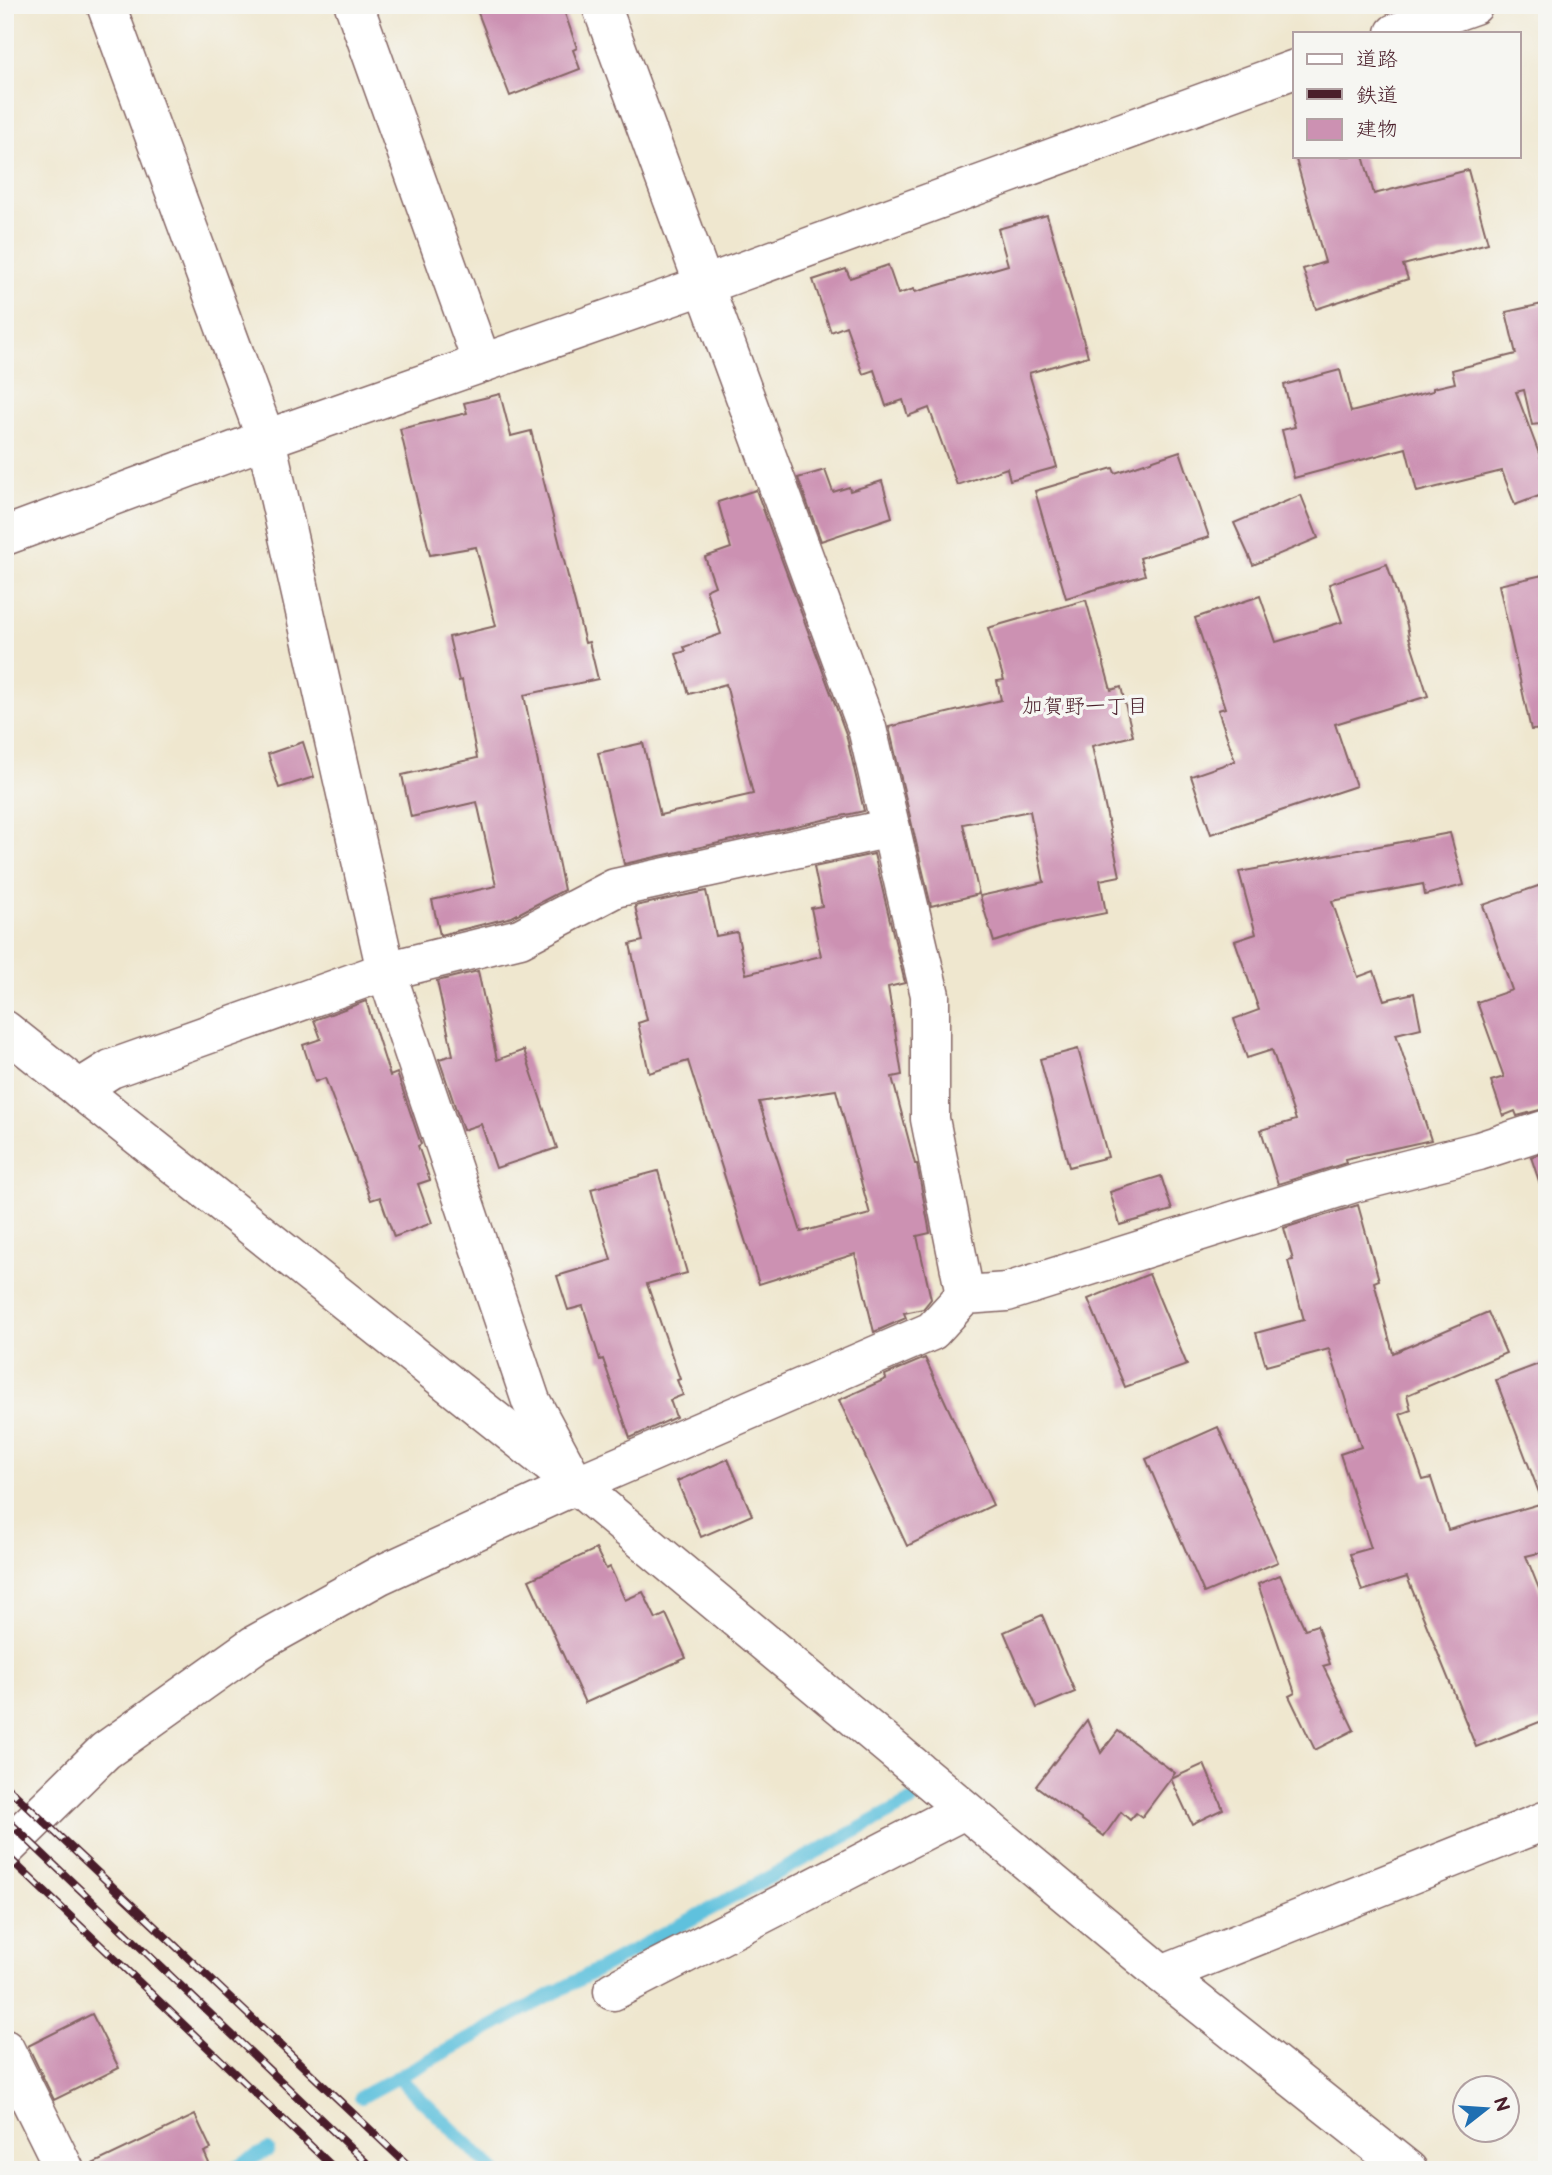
<svg xmlns="http://www.w3.org/2000/svg" width="1552" height="2175" font-family="'Balsamiq Sans','Klee One',sans-serif">
	<style>
		.lines { fill: none; stroke-linecap: round; stroke-linejoin: round }
		.stream { stroke: #5fc1dd; stroke-width: 14 }
		.building { fill: #cc91b2; fill-rule: evenodd }
		.minor-casing { stroke: #846564; stroke-width: 41 }
		.tertiary-casing { stroke: #846564; stroke-width: 41 }
		.minor { stroke: #fff; stroke-width: 38 }
		.tertiary { stroke: #fff; stroke-width: 38 }
		.rail-casing { stroke: #4a1f2b; stroke-width: 8 }
		.rail { stroke: #f6f6f2; stroke-width: 5; stroke-dasharray: 16; stroke-linecap: butt }
		.labels { text-anchor: middle; stroke-width: 7; stroke-linejoin: round; paint-order: stroke }
		.neighbourhood-label { font-size: 21px; fill: #4a1f2b; stroke: #f6f6f2 }
	</style>
	<rect width="100%" height="100%" fill="#f6f6f2"/>
	<filter id="ink" filterUnits="userSpaceOnUse"><feTurbulence type="fractalNoise" baseFrequency=".0143" numOctaves="2"/><feDisplacementMap in="SourceGraphic" scale="14" xChannelSelector="R" yChannelSelector="G"/><feConvolveMatrix kernelMatrix="1 2 1 2 8 2 1 2 1" color-interpolation-filters="sRGB"/></filter>
	<filter id="wash" filterUnits="userSpaceOnUse"><feTurbulence type="fractalNoise" baseFrequency=".00686" numOctaves="4" result="noise"/><feDisplacementMap in="SourceGraphic" scale="28" xChannelSelector="R" yChannelSelector="G"/><feGaussianBlur stdDeviation="1.57" result="paint"/><feColorMatrix in="noise" values="0 0 0 0 0 0 0 0 0 0 0 0 0 0 0 0 0 1.4 0 .05"/><feComposite in="paint" operator="in"/></filter>
	<g filter="url(#wash)">
		<rect width="100%" height="100%" fill="#efe7cf"/>
		<g class="lines">
			<g class="stream">
				<polyline points="398,2077 494,2170"/>
				<polyline points="361,2097 911,1801"/>
				<polyline points="230,2170 268,2150"/>
			</g>
		</g>
		<g id="blocks">
			<g class="building">
				<polygon points="475,5 562,5 577,48 573,50 580,69 510,96"/>
				<polygon points="1295,156 1363,156 1374,194 1468,170 1488,243 1403,265 1408,279 1316,309 1303,269 1325,262"/>
				<polygon points="1047,215 1088,356 1029,373 1057,467 1010,480 1007,468 957,485 929,408 908,416 903,400 886,406 874,370 863,374 846,326 831,332 813,280 846,269 850,278 888,265 898,294 914,289 915,292 1008,265 998,229"/>
				<polygon points="1547,303 1547,423 1532,425 1524,390 1516,392 1547,475 1547,493 1515,505 1502,471 1417,492 1406,448 1294,478 1282,430 1295,427 1284,385 1340,370 1351,412 1433,391 1433,388 1455,383 1452,370 1516,354 1506,312"/>
				<polygon points="500,394 511,436 531,431 585,643 589,642 598,679 524,695 564,890 512,917 440,935 432,900 496,886 477,802 411,817 402,775 477,758 462,680 459,681 449,637 496,626 476,547 430,555 400,429 467,413 464,403"/>
				<polygon points="1180,451 1209,537 1140,558 1145,575 1066,598 1035,491 1113,468 1115,473"/>
				<polygon points="825,470 833,492 849,487 850,491 882,481 892,517 821,541 798,478"/>
				<polygon points="756,490 846,734 864,811 624,864 598,753 643,743 660,815 753,794 726,684 689,694 676,654 686,651 684,647 721,634 706,590 715,586 705,557 731,548 718,502"/>
				<polygon points="1301,495 1318,538 1253,565 1234,523"/>
				<polygon points="1387,564 1407,625 1409,637 1428,696 1335,724 1356,786 1211,834 1191,776 1235,761 1218,710 1225,708 1195,618 1260,596 1276,642 1342,622 1329,584"/>
				<polygon points="1547,574 1547,729 1531,730 1499,585"/>
				<polygon points="1086,600 1111,690 1121,687 1133,736 1092,746 1120,876 1100,880 1106,913 1046,925 994,942 980,896 1044,882 1030,811 963,824 979,894 931,906 889,727 1001,700 997,681 1004,680 988,628"/>
				<polygon points="303,742 314,777 279,788 268,754"/>
				<polygon points="1450,833 1464,885 1425,895 1423,884 1332,901 1358,977 1374,971 1384,1000 1414,993 1421,1028 1396,1034 1431,1140 1345,1159 1346,1163 1278,1184 1261,1130 1296,1120 1272,1050 1247,1058 1234,1019 1259,1010 1235,941 1256,934 1239,872"/>
				<path d="M874,854L905,983L888,987L902,1075L892,1077L915,1164H917L930,1233L917,1236L931,1299L923,1309L904,1313L906,1318L874,1332L855,1254L759,1284L688,1061L649,1073L638,1023L647,1020L630,944L643,941L635,906L706,891L716,936L737,932L746,974L821,956L811,908L822,906L814,867ZM836,1090L870,1214L801,1232L759,1102Z"/>
				<polygon points="1547,883 1547,1108 1517,1116 1515,1111 1503,1116 1491,1081 1504,1077 1477,1002 1512,990 1483,905"/>
				<polygon points="478,971 497,1060 524,1050 557,1148 496,1168 481,1124 463,1130 439,1059 453,1055 437,981"/>
				<polygon points="366,1001 390,1076 397,1073 421,1144 418,1146 430,1180 418,1184 432,1223 394,1237 380,1197 371,1200 325,1078 315,1082 303,1045 321,1039 314,1020"/>
				<polygon points="1078,1049 1108,1157 1069,1167 1040,1059"/>
				<polygon points="1547,1152 1547,1186 1541,1187 1531,1157"/>
				<polygon points="658,1171 687,1273 647,1284 680,1379 677,1380 683,1395 670,1400 676,1417 630,1438 603,1359 600,1360 583,1306 568,1310 557,1276 611,1260 591,1189"/>
				<polygon points="1161,1176 1172,1210 1120,1225 1110,1192"/>
				<polygon points="1358,1205 1379,1280 1374,1282 1393,1353 1488,1312 1506,1353 1407,1395 1411,1410 1400,1414 1423,1480 1431,1478 1448,1530 1543,1503 1496,1380 1547,1361 1547,1551 1526,1556 1547,1609 1547,1719 1476,1747 1407,1577 1362,1591 1350,1554 1371,1548 1340,1454 1361,1447 1329,1349 1266,1366 1256,1333 1304,1320 1288,1261 1293,1260 1284,1228"/>
				<polygon points="1149,1274 1187,1365 1125,1387 1088,1299"/>
				<polygon points="925,1358 993,1505 907,1546 839,1400 886,1379 885,1375"/>
				<polygon points="1218,1427 1278,1562 1204,1593 1146,1459"/>
				<polygon points="728,1459 752,1515 701,1537 677,1481"/>
				<polygon points="596,1549 606,1569 610,1567 625,1600 643,1592 656,1619 666,1614 686,1658 585,1703 529,1580"/>
				<polygon points="1280,1575 1305,1629 1317,1625 1330,1664 1323,1666 1354,1730 1315,1750 1289,1696 1295,1693 1258,1584"/>
				<polygon points="1042,1615 1075,1692 1037,1708 1004,1632"/>
				<polygon points="1087,1720 1101,1753 1118,1731 1175,1773 1142,1817 1136,1813 1130,1820 1121,1812 1104,1836 1036,1786"/>
				<polygon points="1204,1764 1223,1809 1192,1824 1171,1779"/>
				<polygon points="92,2014 119,2068 54,2100 28,2046"/>
				<polygon points="195,2115 211,2149 204,2152 212,2170 87,2170 86,2167"/>
			</g>
		</g>
	</g>
	<g filter="url(#ink)">
		<use href="#blocks" fill-opacity="0" stroke="#846564" stroke-width="2"/>
		<g class="lines">
			<defs>
				<g id="minor">
					<polyline points="106,5 266,439 386,971 531,1401 576,1485"/>
					<polyline points="354,5 482,363"/>
					<polyline points="601,5 867,728 930,995 930,1119 965,1295"/>
					<polyline points="1395,33 1474,5"/>
					<polyline points="5,536 266,439 705,285 1295,69"/>
					<polyline points="5,1030 565,1476"/>
					<polyline points="79,1089 111,1069 386,971 520,938 615,888 891,828"/>
					<polyline points="5,1849 105,1751 254,1645 380,1575 576,1485 932,1331 965,1295 1007,1292 1354,1183 1479,1151 1547,1129"/>
					<polyline points="1162,1974 1547,1820"/>
					<polyline points="613,1991 964,1810"/>
					<polyline points="5,2049 65,2170"/>
				</g>
				<polyline id="tertiary" points="576,1485 1162,1974 1408,2170"/>
			</defs>
			<use href="#minor" class="minor-casing"/>
			<use href="#tertiary" class="tertiary-casing"/>
			<use href="#minor" class="minor"/>
			<use href="#tertiary" class="tertiary"/>
			<defs>
				<g id="rail">
					<polyline points="5,1785 413,2170"/>
					<polyline points="5,1818 374,2170"/>
					<polyline points="5,1854 336,2170"/>
				</g>
			</defs>
			<use href="#rail" class="rail-casing"/>
			<use href="#rail" class="rail"/>
		</g>
	</g>
	<g class="labels">
		<g class="neighbourhood-label">
			<text x="1085" y="713">加賀野一丁目</text>
		</g>
	</g>
	<rect width="1552" height="2175" fill="none" stroke="#f6f6f2" stroke-width="28"/>
	<rect x="1293" y="32" width="228" height="126" fill="#f6f6f2" stroke="#b1a0a2" stroke-width="2"/>
	<rect x="1307" y="54" width="35" height="10" fill="#ffffff" stroke="#b1a0a2" stroke-width="2"/>
	<text x="1356" y="66" font-size="21" fill="#4a1f2b">道路</text>
	<rect x="1307" y="89" width="35" height="10" fill="#4a1f2b" stroke="#b1a0a2" stroke-width="2"/>
	<text x="1356" y="102" font-size="21" fill="#4a1f2b">鉄道</text>
	<rect x="1307" y="119" width="35" height="21" fill="#cc91b2" stroke="#b1a0a2" stroke-width="2"/>
	<text x="1356" y="136" font-size="21" fill="#4a1f2b">建物</text>
	<g transform="translate(1486 2109) rotate(73)"><circle r="33" fill="#f6f6f2" stroke="#b1a0a2" stroke-width="2"/>
	<path d="M0-5L12 26L0 18L-12 26Z" fill="#1f6fb2"/>
	<text y="-10" font-size="19" font-weight="bold" text-anchor="middle" fill="#4a1f2b">N</text>
	</g>
</svg>
